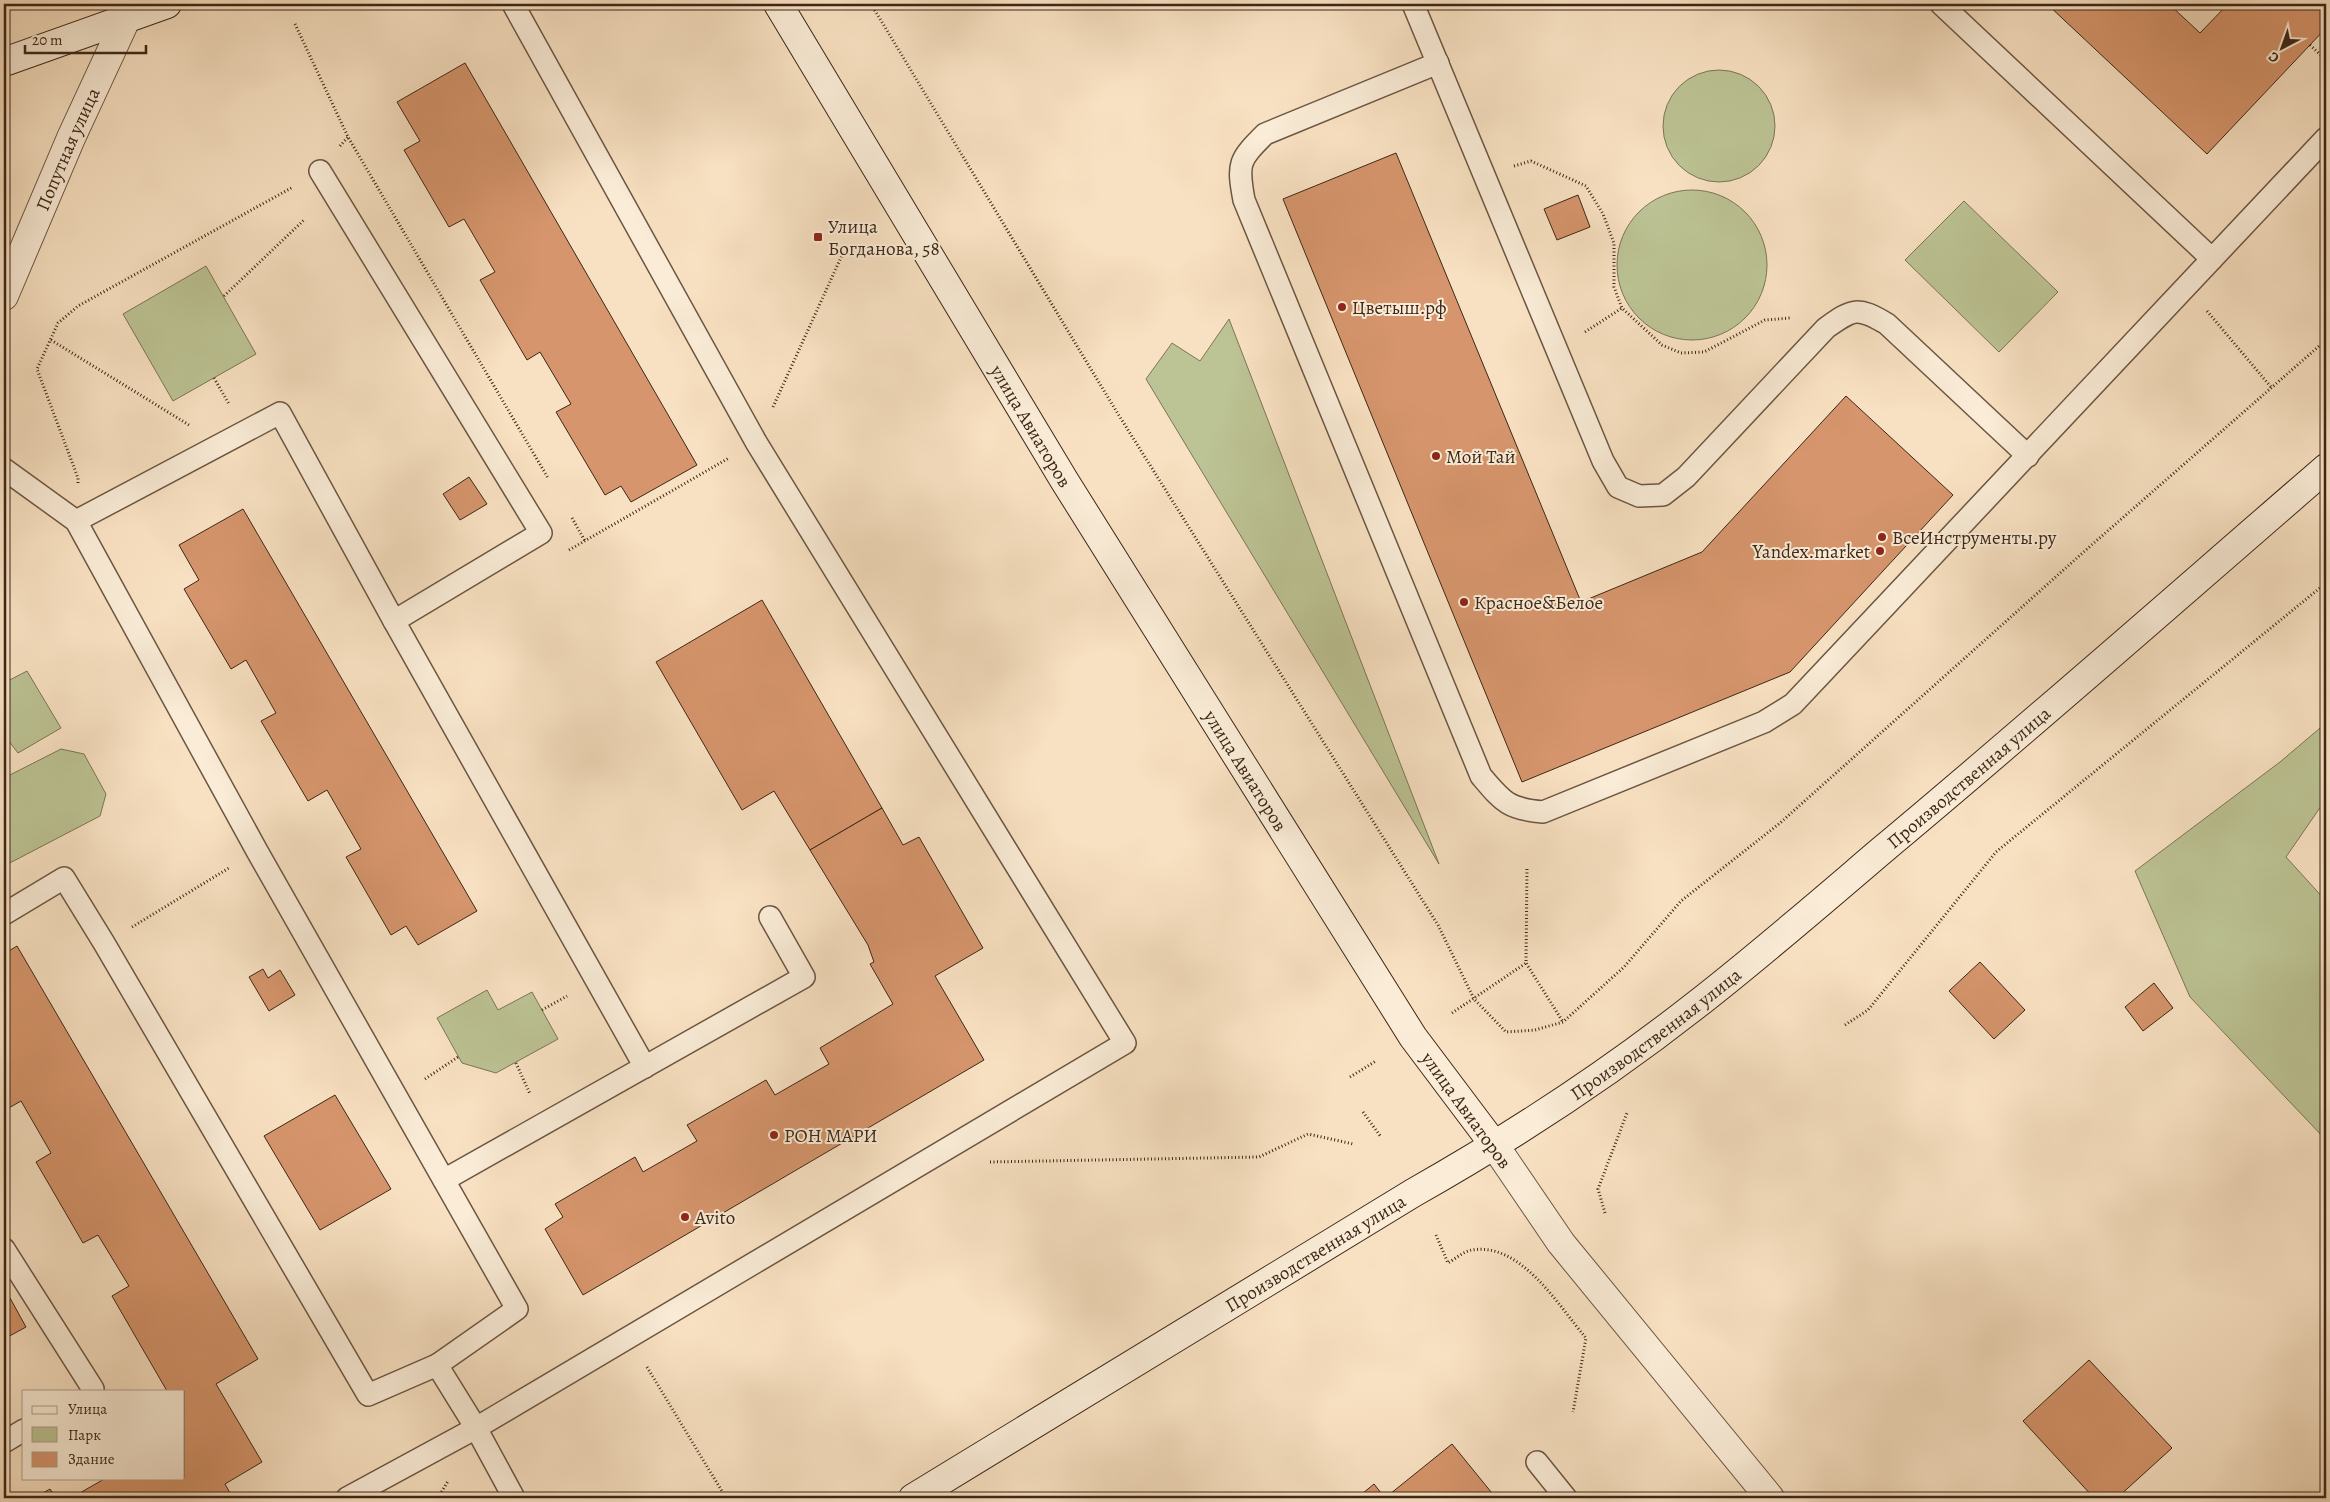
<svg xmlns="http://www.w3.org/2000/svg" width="2330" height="1502" font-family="Alegreya,serif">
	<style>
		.green { fill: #bcc394; stroke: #7c7556 }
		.building { fill: #d6956c; stroke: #3d2717 }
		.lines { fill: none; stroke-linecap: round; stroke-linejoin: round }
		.lane-casing { stroke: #6c5642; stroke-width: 24 }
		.street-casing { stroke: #6c5642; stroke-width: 30 }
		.secondary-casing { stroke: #3d2717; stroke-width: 30 }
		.path { stroke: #3d2717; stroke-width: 3; stroke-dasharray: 1 2.5; stroke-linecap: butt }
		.lane { stroke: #faecd7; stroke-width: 21 }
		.street { stroke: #faecd7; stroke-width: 28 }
		.secondary { stroke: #faecd7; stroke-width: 28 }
		.poi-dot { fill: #8f2418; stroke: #faecd7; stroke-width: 2 }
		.labels { text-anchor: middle; stroke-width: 4; stroke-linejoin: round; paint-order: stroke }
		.street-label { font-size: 19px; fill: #3d2717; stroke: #faecd7 }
		.poi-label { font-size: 19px; fill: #3d2717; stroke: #faecd7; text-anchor: start }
	</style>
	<rect width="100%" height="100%" fill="#f8e1c2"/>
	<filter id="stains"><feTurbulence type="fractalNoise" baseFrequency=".004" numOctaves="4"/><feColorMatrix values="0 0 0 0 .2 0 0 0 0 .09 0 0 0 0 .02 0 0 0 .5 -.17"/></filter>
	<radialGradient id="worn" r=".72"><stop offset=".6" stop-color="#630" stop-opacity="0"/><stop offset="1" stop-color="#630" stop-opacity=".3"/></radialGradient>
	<g class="green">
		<circle cx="1719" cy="126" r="56"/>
		<circle cx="1692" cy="265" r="75"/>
		<polygon points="1964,201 2058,292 1999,352 1905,260"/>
		<polygon points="206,266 256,354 173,401 123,314"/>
		<polygon points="1229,319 1439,864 1146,379 1172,343 1200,361"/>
		<polygon points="27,671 61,728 18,753 4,735 4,683"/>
		<polygon points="2326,723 2326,799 2286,857 2326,901 2326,1140 2190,997 2135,871 2280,762"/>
		<polygon points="61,749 84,754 106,794 100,816 4,866 4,778"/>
		<polygon points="487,990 498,1010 532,992 558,1039 496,1073 462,1063 437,1018"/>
	</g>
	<g class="building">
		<polygon points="2047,4 2169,4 2200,33 2228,4 2326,4 2326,28 2207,154"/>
		<polygon points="465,63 697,465 631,502 621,486 605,495 556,412 571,404 540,352 527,360 480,280 495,272 464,219 449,227 404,150 420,141 397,102"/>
		<polygon points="1396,153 1581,602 1702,552 1846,396 1953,495 1790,672 1522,782 1283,199"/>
		<polygon points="1578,195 1590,227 1557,240 1544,209"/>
		<polygon points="469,477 487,504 460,520 443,494"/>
		<polygon points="243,509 477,911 418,945 406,926 391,935 346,857 361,849 327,790 308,801 261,721 276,713 246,660 231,669 184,589 199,580 179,545"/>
		<polygon points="762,600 882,808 810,850 774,791 742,810 656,662"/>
		<polygon points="882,808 903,845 919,837 983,948 935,976 984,1060 583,1295 545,1229 563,1217 555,1204 635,1157 643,1172 697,1141 687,1125 766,1080 775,1095 829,1064 820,1048 893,1004 870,964 874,962 868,945 810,850"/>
		<polygon points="17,946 258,1359 216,1384 262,1462 225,1484 230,1493 221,1498 71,1498 106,1478 184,1478 184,1391 167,1391 112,1296 129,1286 98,1235 83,1243 36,1162 51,1153 21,1101 7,1109 4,1104 4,954"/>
		<polygon points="1980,962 2025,1010 1994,1039 1949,991"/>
		<polygon points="263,969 268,978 280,970 295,995 269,1011 249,977"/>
		<polygon points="2154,983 2173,1008 2143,1031 2125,1007"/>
		<polygon points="335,1095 391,1189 320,1230 264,1136"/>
		<polygon points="10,1298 26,1327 4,1339 4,1302"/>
		<polygon points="2089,1360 2172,1448 2117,1498 2094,1498 2023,1421"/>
		<polygon points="1452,1444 1496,1498 1357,1498 1374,1484 1385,1498"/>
		<polygon points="50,1489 56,1498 34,1498"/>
	</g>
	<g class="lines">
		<defs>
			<g id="lane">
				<path d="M1413,4L1603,461L1618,487L1639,496L1663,495L1686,477L1826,328C1853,309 1857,306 1887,324L2028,456"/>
				<polyline points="1941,4 2212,259 2326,138"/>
				<path d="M1438,63L1265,134C1239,160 1237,163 1244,200L1481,776C1503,802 1508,809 1543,812L1764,722L1793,704L2212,259"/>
				<polyline points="320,171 541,533 394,621"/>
				<polyline points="4,469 76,521 257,851 517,1309 437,1365 476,1428 514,1498"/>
				<polyline points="76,521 280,413 394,621 645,1067"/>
				<polyline points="4,914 64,878 104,943 368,1395 437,1365"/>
				<polyline points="444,1180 804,977 770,917"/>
				<polyline points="4,1249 93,1389 91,1391"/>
				<polyline points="4,1442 24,1430"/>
				<polyline points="1537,1462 1566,1498"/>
				<polyline points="347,1498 476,1428 1125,1043 756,442 513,4"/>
			</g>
			<g id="street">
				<path id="s1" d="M4,296L71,138L133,4"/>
				<polyline points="1495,1146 1561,1243 1770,1498"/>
			</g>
			<g id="secondary">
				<path id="s2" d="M778,4L1064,480L1413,1037L1495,1146"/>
				<polyline points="4,62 167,4"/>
				<path id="s3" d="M913,1498L1413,1193C1512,1137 1607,1075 1696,1005C1759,956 1820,903 1881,851C2031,726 2178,596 2326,468"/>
			</g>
		</defs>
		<use href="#lane" class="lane-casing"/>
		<use href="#street" class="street-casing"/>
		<use href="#secondary" class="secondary-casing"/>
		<g class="path">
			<polyline points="871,4 1118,414 1438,925 1474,999 1506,1032 1535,1030 1563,1022 1624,967 1681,901 1780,823 2087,549 2326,340"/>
			<polyline points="295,24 348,137 548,478"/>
			<polyline points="2310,45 2326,60"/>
			<polyline points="340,146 348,137"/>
			<polyline points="1514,166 1531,161 1586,186 1603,214 1614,243 1614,287 1622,308 1662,345 1681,353 1704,352 1765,320 1790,318"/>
			<polyline points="224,296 305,219"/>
			<polyline points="2207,311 2271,387"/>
			<polyline points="1585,332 1622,308"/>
			<polyline points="51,340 189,425"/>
			<polyline points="214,378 229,404"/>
			<polyline points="773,407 843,253"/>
			<polyline points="78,483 78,478 37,369 58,323 78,306 293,187"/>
			<polyline points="572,518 585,541"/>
			<polyline points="569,550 729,458"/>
			<polyline points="1527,869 1526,963 1563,1022"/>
			<polyline points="132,927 229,868"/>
			<polyline points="542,1010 567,996"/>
			<polyline points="1452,1013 1526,963"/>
			<polyline points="1845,1025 1868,1010 1996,852 2326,583"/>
			<polyline points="516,1063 530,1094"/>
			<polyline points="1350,1077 1376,1061"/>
			<polyline points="425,1079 458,1057"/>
			<polyline points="1363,1112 1381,1137"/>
			<polyline points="990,1162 1259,1157 1308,1134 1353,1144"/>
			<polyline points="1605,1213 1598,1189 1627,1113"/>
			<path d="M1436,1235L1448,1263C1455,1259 1464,1251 1472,1250C1521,1242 1558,1305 1586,1338L1573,1412"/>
			<polyline points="647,1367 726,1498"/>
			<polyline points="438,1498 448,1481"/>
		</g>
		<use href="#lane" class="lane"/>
		<use href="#street" class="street"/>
		<use href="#secondary" class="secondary"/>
	</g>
	<g class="poi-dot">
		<rect x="813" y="232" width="10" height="10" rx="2.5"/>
		<circle cx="1342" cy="307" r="5"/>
		<circle cx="1436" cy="456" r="5"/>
		<circle cx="1882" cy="537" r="5"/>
		<circle cx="1880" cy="551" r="5"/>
		<circle cx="1464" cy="602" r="5"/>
		<circle cx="774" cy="1135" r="5"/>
		<circle cx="685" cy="1217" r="5"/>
	</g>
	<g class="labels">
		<g class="street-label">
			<text dy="7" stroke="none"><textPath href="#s1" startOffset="160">Попутная улица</textPath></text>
			<text dy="7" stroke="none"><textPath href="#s2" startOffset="492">улица Авиаторов</textPath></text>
			<text dy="7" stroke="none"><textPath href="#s2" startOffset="898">улица Авиаторов</textPath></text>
			<text dy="7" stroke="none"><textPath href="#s3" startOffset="1281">Производственная улица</textPath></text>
			<text dy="7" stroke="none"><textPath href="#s3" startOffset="876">Производственная улица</textPath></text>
			<text transform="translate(1467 1110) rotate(54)" y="7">улица Авиаторов</text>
			<text dy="7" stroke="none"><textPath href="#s3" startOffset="471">Производственная улица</textPath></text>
		</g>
		<g class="poi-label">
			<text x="828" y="233">Улица<tspan x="828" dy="22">Богданова, 58</tspan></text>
			<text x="1352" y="314">Цветыш.рф</text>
			<text x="1446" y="463">Мой Тай</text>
			<text x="1892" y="544">ВсеИнструменты.ру</text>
			<text x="1870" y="558" text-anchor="end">Yandex.market</text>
			<text x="1474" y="609">Красное&amp;Белое</text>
			<text x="784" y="1142">РОН МАРИ</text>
			<text x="695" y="1224">Avito</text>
		</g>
	</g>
	<rect width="2330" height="1502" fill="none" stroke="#f8e1c2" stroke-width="20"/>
	<rect x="5" y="5" width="2320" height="1492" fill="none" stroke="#3d2717" stroke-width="2.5"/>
	<rect x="10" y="10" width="2310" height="1482" fill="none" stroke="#3d2717"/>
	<rect x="22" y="1390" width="162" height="90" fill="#faecd7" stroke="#ae9d8a"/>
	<rect x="32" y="1406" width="25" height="8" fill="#faecd7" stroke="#ae9d8a"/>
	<text x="68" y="1414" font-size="15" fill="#3d2717">Улица</text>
	<rect x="32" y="1427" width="25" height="15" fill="#bcc394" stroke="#ae9d8a"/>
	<text x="68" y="1440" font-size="15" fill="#3d2717">Парк</text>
	<rect x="32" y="1452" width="25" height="15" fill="#d6956c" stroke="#ae9d8a"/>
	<text x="68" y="1464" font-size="15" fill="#3d2717">Здание</text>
	<g transform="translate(2282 48) rotate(221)" stroke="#faecd7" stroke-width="4" paint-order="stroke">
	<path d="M0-4L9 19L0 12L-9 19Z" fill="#3d2717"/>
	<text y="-8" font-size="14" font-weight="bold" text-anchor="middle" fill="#3d2717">С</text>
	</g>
	<path d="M25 45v8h121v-8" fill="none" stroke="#3d2717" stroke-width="2.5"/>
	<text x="32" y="45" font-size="15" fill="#3d2717" stroke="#faecd7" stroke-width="4" paint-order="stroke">20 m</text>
	<rect width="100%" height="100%" filter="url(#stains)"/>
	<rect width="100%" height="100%" fill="url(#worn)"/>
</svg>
